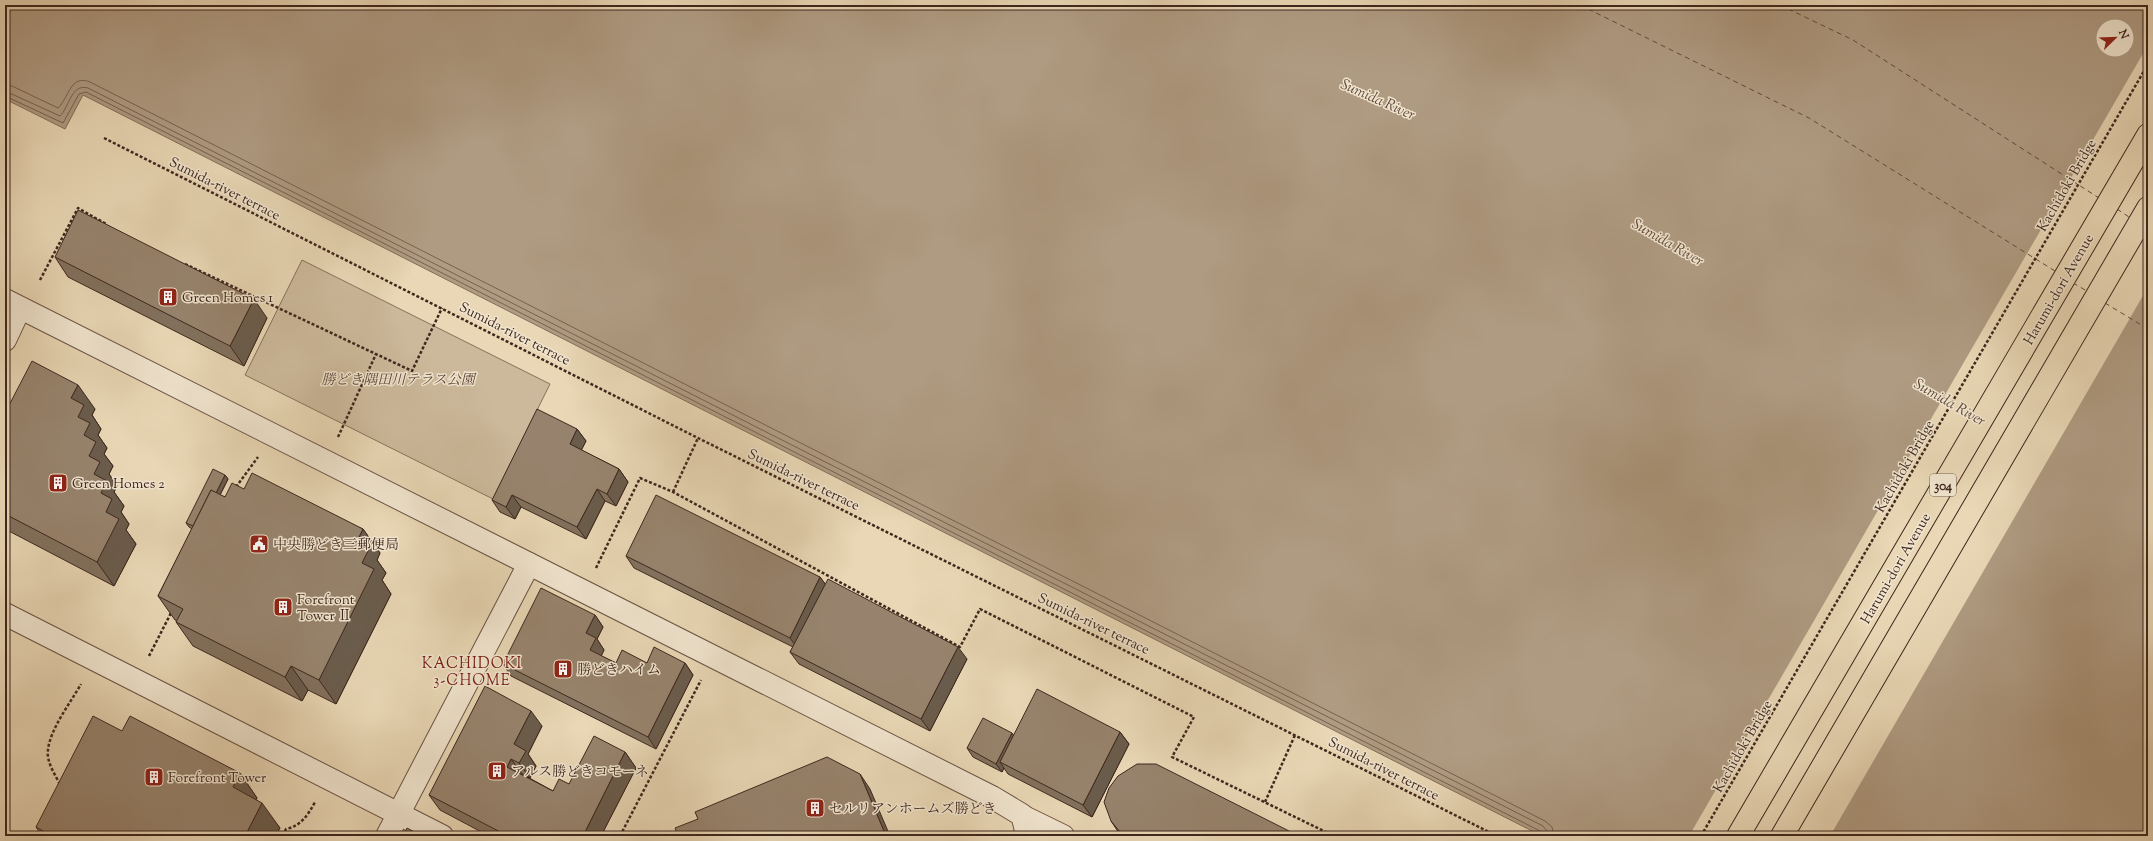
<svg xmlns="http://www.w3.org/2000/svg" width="2153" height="841" font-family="'Sorts Mill Goudy','Noto Serif JP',serif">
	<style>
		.green { fill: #ccb99b; stroke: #86705c }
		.water { fill: #af9b82; stroke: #826d5a; fill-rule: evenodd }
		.pier { fill: #e9d7b5 }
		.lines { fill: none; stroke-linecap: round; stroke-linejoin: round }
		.shore { stroke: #776150; stroke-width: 1 }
		.ferry { stroke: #614a3c; stroke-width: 1; stroke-dasharray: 5 4; stroke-linecap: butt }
		.minor-casing { stroke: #6a5344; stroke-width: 24 }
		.major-casing { stroke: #3f271e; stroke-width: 24 }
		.path { stroke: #3f271e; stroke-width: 2.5; stroke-dasharray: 3 2; stroke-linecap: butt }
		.minor { stroke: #f1e5cf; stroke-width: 22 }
		.major { stroke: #e9d7b5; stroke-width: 22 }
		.wall { fill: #82715e; stroke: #3f271e }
		.shaded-wall { fill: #6a5c4c; stroke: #3f271e }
		.building { fill: #97836d; stroke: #3f271e }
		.labels { text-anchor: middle; stroke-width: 3; stroke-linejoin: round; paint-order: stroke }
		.shield { fill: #f1e5cf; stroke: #746053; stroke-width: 1 }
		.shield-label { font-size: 13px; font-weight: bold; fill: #3f271e }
		.street-label { font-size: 14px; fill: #3f271e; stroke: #f1e5cf }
		.poi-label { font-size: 14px; fill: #3f271e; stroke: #f1e5cf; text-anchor: start }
		.park-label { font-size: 14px; font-style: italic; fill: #5b4437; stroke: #f1e5cf }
		.water-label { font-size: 15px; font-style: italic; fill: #614a3c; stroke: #f1e5cf }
		.neighbourhood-label { font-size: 15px; letter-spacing: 1px; fill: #7a1f14; stroke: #f1e5cf }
	</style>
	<rect width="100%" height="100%" fill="#e9d7b5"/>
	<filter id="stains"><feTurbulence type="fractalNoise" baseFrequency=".005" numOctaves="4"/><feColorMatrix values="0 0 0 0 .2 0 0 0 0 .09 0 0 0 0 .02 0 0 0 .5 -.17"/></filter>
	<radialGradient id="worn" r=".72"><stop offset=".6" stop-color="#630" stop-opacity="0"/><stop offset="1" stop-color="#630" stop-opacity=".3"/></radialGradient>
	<polygon class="green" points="302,260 550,384 493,499 245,375"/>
	<path class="water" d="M5,5H2148V836H1542L83,95L65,129L5,99ZM2103,26H2127V50H2103Z"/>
	<polygon class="pier" points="2148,45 2148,287 1830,836 1689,836"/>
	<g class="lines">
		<g class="shore">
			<path d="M5,84L12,86L58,108C69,98 70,74 90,82L1545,821L1552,827L1554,836"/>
			<path d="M5,91L60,116C69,108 71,83 88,88L1543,826L1547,831L1548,836"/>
			<polyline points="5,96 63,123 79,94 86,92 1540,831 1543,836"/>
		</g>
		<g class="ferry">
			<polyline points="1580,5 1809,118 2055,271"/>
			<polyline points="1780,5 1853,40 2099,198"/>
			<polyline points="2117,209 2129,217"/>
			<polyline points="2073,283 2087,291"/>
			<polyline points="2105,303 2148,329"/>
		</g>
		<defs>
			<g id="minor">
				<polyline points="5,300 992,797 1022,815 1026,830 1024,836"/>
				<polyline points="5,340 20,308"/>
				<polyline points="5,614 442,836"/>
				<polyline points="1022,816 1063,836"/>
				<polyline points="387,836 529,564"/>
			</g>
			<g id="major">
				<polyline points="1738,836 2148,135"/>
				<polyline points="1782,836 2148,208"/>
			</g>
		</defs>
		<use href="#minor" class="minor-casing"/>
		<use href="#major" class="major-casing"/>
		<g class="path">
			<polyline points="104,138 698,438 1497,836"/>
			<polyline points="185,264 412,371 442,308"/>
			<polyline points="40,280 78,208 106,224"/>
			<polyline points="338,437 376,354"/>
			<polyline points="236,487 258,457"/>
			<polyline points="673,492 698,438"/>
			<polyline points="596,568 640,478 673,492 960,647 980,609 1194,717 1172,757 1334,836"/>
			<polyline points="149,656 172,611"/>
			<path d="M60,784C55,775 46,761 48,750C50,729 71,702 81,684"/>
			<polyline points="1265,802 1295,735"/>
			<path d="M283,836L286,829C301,826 308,815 315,802"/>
			<polyline points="620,836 701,680"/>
			<polyline points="1701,836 2148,64"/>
		</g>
		<use href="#minor" class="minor"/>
		<use href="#major" class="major"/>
	</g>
	<g class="wall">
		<polygon points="55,257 267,318 244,366 68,277"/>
		<polygon points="95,409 92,415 101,429 98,435 107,448 104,454 113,466 109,474 117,486 114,492 124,506 121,512 129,524 126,530 136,544 114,586 5,529 5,413"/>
		<polygon points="577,429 586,441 581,450 619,469 628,482 616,506 605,501 586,539 521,507 515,519 500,512 492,500"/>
		<polygon points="225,475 228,479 220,495 225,497 244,489 363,529 380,553 377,560 386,573 382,580 391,594 336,704 308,690 302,701 193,646 176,622 177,621 175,620 158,596 192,529 189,527 186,523"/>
		<polygon points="626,556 820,577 825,584 967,659 930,731 799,664 790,652 793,647 634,568"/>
		<polygon points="595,615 603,627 597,639 604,650 601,656 616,663 685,663 693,675 656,749 511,676 503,664"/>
		<polygon points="542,726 528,754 536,766 530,778 522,774 553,791 569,784 625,752 636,768 601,836 489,836 440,810 429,795"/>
		<polygon points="122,731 240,773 257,798 256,800 280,828 275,836 42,836 36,827"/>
		<polygon points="1120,732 1129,744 1092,817 1008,774 1004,768 1002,772 973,757 967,748 1014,735"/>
		<polygon points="1111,821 1299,836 1121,836"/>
	</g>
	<g class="shaded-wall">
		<polygon points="254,299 267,318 244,366 230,346"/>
		<polygon points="78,385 95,409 92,415 101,429 98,435 107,448 104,454 113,466 109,474 117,486 114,492 124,506 121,512 129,524 126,530 136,544 114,586 97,562 106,512 101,493 94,474 84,435 71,398"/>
		<polygon points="577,429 586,441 578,457 570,444"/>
		<polygon points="619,469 628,482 616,506 607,494"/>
		<polygon points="225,475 228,479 201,533 198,529"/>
		<polygon points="597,489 605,501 586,539 577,527"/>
		<polygon points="512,495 521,507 515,519 506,507"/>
		<polygon points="363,529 380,553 377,560 386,573 382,580 391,594 336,704 319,680 362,563 356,543"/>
		<polygon points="820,577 829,589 799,650 790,638"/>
		<polygon points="595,615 603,627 597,639 604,650 598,663 590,650 586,633"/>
		<polygon points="958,647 967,659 930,731 921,719"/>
		<polygon points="685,663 693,675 656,749 648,737"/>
		<polygon points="291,666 308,690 302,701 285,677"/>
		<polygon points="5,700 6,703 5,712"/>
		<polygon points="531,711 542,726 528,754 536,766 530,778 519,763 514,744"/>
		<polygon points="1120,732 1129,744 1092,817 1083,805"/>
		<polygon points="1012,733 1018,741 1000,762 1004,768 1002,772 996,764"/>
		<polygon points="625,752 636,768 601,836 583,836"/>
		<polygon points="511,759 522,774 518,782 507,767"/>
		<polygon points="240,773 257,798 250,812 233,787"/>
		<polygon points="860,774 870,789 890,836 886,836"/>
		<polygon points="262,803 280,828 275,836 245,836"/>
	</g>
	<g class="building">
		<polygon points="78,210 254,299 230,346 55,257"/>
		<polygon points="32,361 78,385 71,398 84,405 78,417 90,423 84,435 96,442 89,456 100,462 94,474 107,481 101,493 112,499 106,512 119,519 97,562 5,514 5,413"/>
		<polygon points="537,409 577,429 570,444 619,469 607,494 597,489 577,527 512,495 506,507 492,500"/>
		<polygon points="213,469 225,475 216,493 211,490 193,526 186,523"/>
		<polygon points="252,473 363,529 356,543 369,549 362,563 374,569 319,680 291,666 285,677 176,622 183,609 158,596 211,490 225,497 232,483 244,489"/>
		<polygon points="656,495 820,577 790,638 626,556"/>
		<polygon points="828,579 958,647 921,719 790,652"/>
		<polygon points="541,588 595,615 586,633 596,638 590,650 616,663 622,650 647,663 654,647 685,663 648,737 503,664"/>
		<polygon points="485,686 531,711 514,744 526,751 519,763 511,759 507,767 553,791 559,779 569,784 594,736 625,752 583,836 508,836 429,795"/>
		<polygon points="1037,689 1120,732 1083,805 1000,762"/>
		<polygon points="93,716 122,731 130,716 240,773 233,787 262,803 245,836 50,836 50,835 36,827"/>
		<polygon points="983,718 1012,733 996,764 967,748"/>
		<polygon points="827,757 860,774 886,836 678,836 675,828 698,819 695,812"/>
		<polygon points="1137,764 1156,764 1299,836 1128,836 1120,832 1111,821 1104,802 1109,788 1118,776"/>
		<polygon points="407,828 422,836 403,836"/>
	</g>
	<defs>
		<symbol id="building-square" viewBox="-11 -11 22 22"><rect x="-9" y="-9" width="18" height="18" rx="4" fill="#8f2418" stroke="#f1e5cf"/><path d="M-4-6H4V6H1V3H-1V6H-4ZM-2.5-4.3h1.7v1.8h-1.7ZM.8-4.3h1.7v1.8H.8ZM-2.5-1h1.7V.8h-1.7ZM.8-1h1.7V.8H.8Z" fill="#fff"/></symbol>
		<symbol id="civic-square" viewBox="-11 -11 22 22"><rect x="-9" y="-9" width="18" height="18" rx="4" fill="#8f2418" stroke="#f1e5cf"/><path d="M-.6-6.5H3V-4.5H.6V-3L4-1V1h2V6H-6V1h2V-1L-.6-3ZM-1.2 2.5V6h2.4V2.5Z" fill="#fff"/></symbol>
	</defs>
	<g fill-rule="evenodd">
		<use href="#building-square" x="157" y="286" width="22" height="22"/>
		<use href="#building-square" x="47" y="472" width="22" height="22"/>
		<use href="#civic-square" x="248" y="533" width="22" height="22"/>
		<use href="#building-square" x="272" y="596" width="22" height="22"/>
		<use href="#building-square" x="552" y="658" width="22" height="22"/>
		<use href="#building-square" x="486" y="760" width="22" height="22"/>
		<use href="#building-square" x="143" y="766" width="22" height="22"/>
		<use href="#building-square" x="804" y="797" width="22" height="22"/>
	</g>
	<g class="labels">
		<rect class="shield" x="1930" y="474" width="26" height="22" rx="3"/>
		<g class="shield-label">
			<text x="1943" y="490">304</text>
		</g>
		<g class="street-label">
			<text transform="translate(2066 185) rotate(-60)" y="5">Kachidoki Bridge</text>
			<text transform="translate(225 188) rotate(27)" y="5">Sumida-river terrace</text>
			<text transform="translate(2058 289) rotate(-60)" y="5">Harumi-dori Avenue</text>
			<text transform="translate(515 333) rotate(27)" y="5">Sumida-river terrace</text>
			<text transform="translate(1904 466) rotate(-60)" y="5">Kachidoki Bridge</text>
			<text transform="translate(804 479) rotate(26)" y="5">Sumida-river terrace</text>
			<text transform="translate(1895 568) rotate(-60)" y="5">Harumi-dori Avenue</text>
			<text transform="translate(1094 623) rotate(26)" y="5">Sumida-river terrace</text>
			<text transform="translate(1742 746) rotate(-60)" y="5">Kachidoki Bridge</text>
			<text transform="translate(1384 768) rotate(27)" y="5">Sumida-river terrace</text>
		</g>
		<g class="poi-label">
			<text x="182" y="302">Green Homes 1</text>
			<text x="72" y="488">Green Homes 2</text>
			<text x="273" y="549">中央勝どき三郵便局</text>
			<text x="297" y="604">Forefront<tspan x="297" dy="16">Tower Ⅱ</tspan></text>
			<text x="577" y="674">勝どきハイム</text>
			<text x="511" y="776">アルス勝どきコモーネ</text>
			<text x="168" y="782">Forefront Tower</text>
			<text x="829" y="813">セルリアンホームズ勝どき</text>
		</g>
		<g class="park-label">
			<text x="398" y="384">勝どき隅田川テラス公園</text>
		</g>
		<g class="water-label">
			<text transform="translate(1378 99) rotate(24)" y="5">Sumida River</text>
			<text transform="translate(1668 242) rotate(30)" y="5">Sumida River</text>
			<text transform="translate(1950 402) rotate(30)" y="5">Sumida River</text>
		</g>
		<g class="neighbourhood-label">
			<text x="472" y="668">KACHIDOKI<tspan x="472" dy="17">3-CHOME</tspan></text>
		</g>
	</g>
	<rect width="2153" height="841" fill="none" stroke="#e9d7b5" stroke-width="20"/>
	<rect x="6" y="6" width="2141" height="829" fill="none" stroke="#3f271e" stroke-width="2"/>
	<rect x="10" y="10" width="2133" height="821" fill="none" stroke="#3f271e"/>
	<g transform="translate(2115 38) rotate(67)"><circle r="19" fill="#f1e5cf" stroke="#aa9988"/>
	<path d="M0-3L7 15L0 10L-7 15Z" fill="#8f2418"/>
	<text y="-6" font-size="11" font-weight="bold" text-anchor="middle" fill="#3f271e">N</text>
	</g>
	<rect width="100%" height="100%" filter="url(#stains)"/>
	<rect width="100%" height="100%" fill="url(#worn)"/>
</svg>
